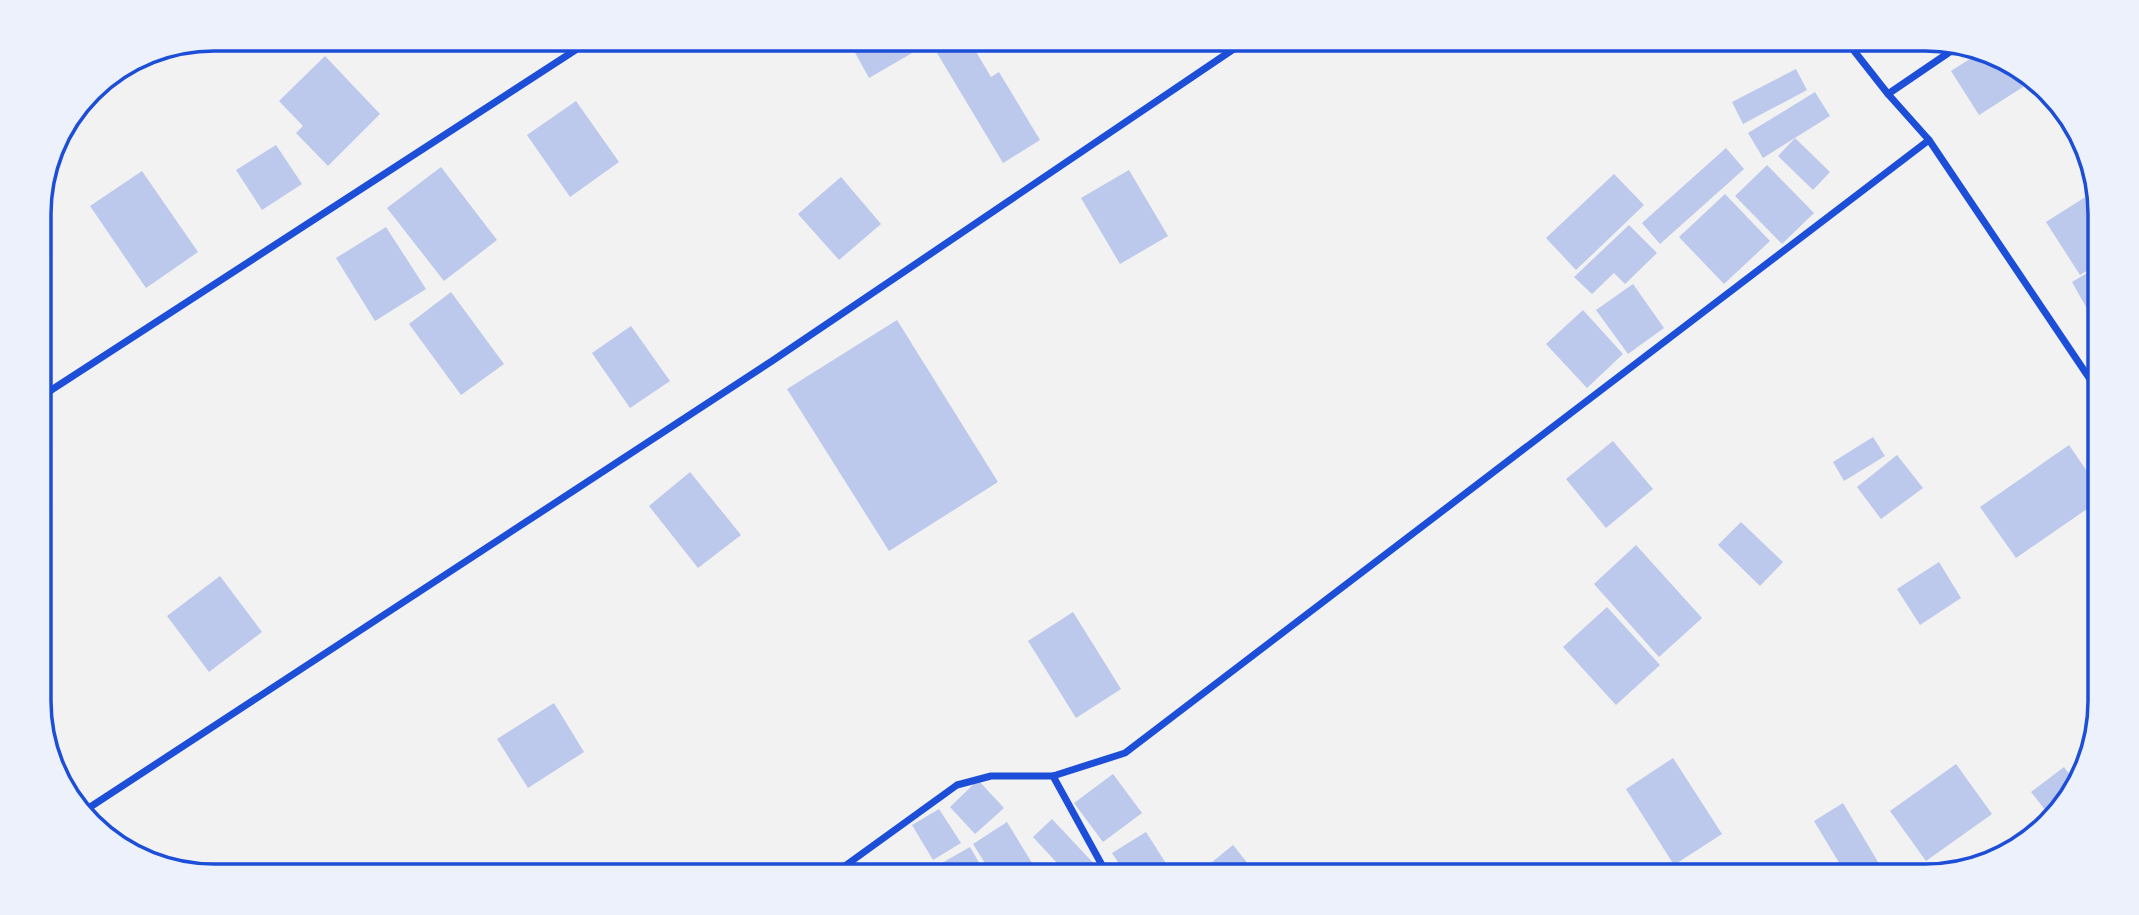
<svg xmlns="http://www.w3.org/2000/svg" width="2139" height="915" font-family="'Alegreya Sans',sans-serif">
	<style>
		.building { fill: #bdc9ec }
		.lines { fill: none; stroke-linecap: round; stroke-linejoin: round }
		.minor { stroke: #1d4ed8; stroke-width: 7 }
		.rim { fill: none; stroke: #1d4ed8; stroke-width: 3.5 }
	</style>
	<rect width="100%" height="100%" fill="#f2f2f2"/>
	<g class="building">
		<polygon points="847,38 938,38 869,78"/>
		<polygon points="950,38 968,38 991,77 999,72 1040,140 1003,163 934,48"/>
		<polygon points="1984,50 1992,52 2031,82 1979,115 1951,71"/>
		<polygon points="325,56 380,114 328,166 296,133 303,126 279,101"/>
		<polygon points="1796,69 1807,90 1743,124 1732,102"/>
		<polygon points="1815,92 1830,116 1763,158 1748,133"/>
		<polygon points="576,101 619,162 570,197 527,135"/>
		<polygon points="1795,138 1830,172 1813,190 1778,156"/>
		<polygon points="276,145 302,184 262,210 236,170"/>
		<polygon points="1726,148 1744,169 1660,244 1642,223"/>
		<polygon points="1767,165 1814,213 1782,244 1735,196"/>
		<polygon points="441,167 497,240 444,281 387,208"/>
		<polygon points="1129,170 1168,236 1120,264 1081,198"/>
		<polygon points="142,171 198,252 146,288 90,206"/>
		<polygon points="1614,174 1644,205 1576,270 1546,238"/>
		<polygon points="841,177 881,224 839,260 798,214"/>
		<polygon points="2098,189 2099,263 2080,275 2046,222"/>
		<polygon points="1725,194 1770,241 1724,284 1679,237"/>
		<polygon points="1629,225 1657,253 1625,284 1614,273 1592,294 1574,277"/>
		<polygon points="386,227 426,289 375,321 336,258"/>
		<polygon points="2099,266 2099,319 2094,321 2072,282"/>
		<polygon points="1633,284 1664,328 1628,354 1596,310"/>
		<polygon points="451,292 504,364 461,395 409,324"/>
		<polygon points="1583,310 1623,354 1587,388 1546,344"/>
		<polygon points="897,320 998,482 889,551 787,389"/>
		<polygon points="631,326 670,381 630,408 592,353"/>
		<polygon points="1873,437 1885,456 1844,481 1833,462"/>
		<polygon points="1613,441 1653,489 1606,528 1566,479"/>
		<polygon points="2069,445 2100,490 2100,500 2016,558 1980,507"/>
		<polygon points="1897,455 1923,488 1881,519 1857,487"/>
		<polygon points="690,472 741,535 698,568 649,506"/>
		<polygon points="1741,522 1783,562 1760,586 1718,545"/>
		<polygon points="1636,545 1702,618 1659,657 1594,584"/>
		<polygon points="1939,562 1961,598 1920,625 1897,589"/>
		<polygon points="220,576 262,632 209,672 167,616"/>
		<polygon points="1607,607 1660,665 1616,705 1563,647"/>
		<polygon points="1073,612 1121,689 1076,718 1028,641"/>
		<polygon points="554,703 584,752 528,788 497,739"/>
		<polygon points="40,716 54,735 47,741 40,725"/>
		<polygon points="2091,751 2087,768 2082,775 2074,764"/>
		<polygon points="1673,758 1722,834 1674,865 1626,789"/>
		<polygon points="1956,764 1992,814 1926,861 1890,811"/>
		<polygon points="2064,767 2076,783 2050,816 2031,792"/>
		<polygon points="1113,774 1142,813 1103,842 1074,803"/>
		<polygon points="978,780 1004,808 975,834 950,807"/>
		<polygon points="1843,803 1884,872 1877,876 1847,876 1814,821"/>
		<polygon points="939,809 961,843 933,860 912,825"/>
		<polygon points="1052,819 1097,867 1087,876 1069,876 1033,837"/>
		<polygon points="1007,822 1040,876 993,876 973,844"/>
		<polygon points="1146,832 1174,876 1127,876 1112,853"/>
		<polygon points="1233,845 1258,876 1195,876"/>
		<polygon points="970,847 987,876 947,876 940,864"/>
		<polygon points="1480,865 1487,876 1461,876"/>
	</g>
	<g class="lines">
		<g class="minor">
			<polyline points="1844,38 1888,94 1929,140 2100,394"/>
			<polyline points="1888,94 1960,45"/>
			<polyline points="39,398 594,38"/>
			<polyline points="1053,776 1108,876"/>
			<polyline points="81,813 772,361 1250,38"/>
			<polyline points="831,876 957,785 991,776 1053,776 1125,753 1929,140"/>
		</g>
	</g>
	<path d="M0 0H2139V915H0ZM214 51H1925A163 163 0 0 1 2088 214V701A163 163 0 0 1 1925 864H214A163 163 0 0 1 51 701V214A163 163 0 0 1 214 51Z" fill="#edf1fc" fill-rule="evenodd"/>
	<path class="rim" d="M214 51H1925A163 163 0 0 1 2088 214V701A163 163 0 0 1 1925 864H214A163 163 0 0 1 51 701V214A163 163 0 0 1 214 51Z"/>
</svg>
